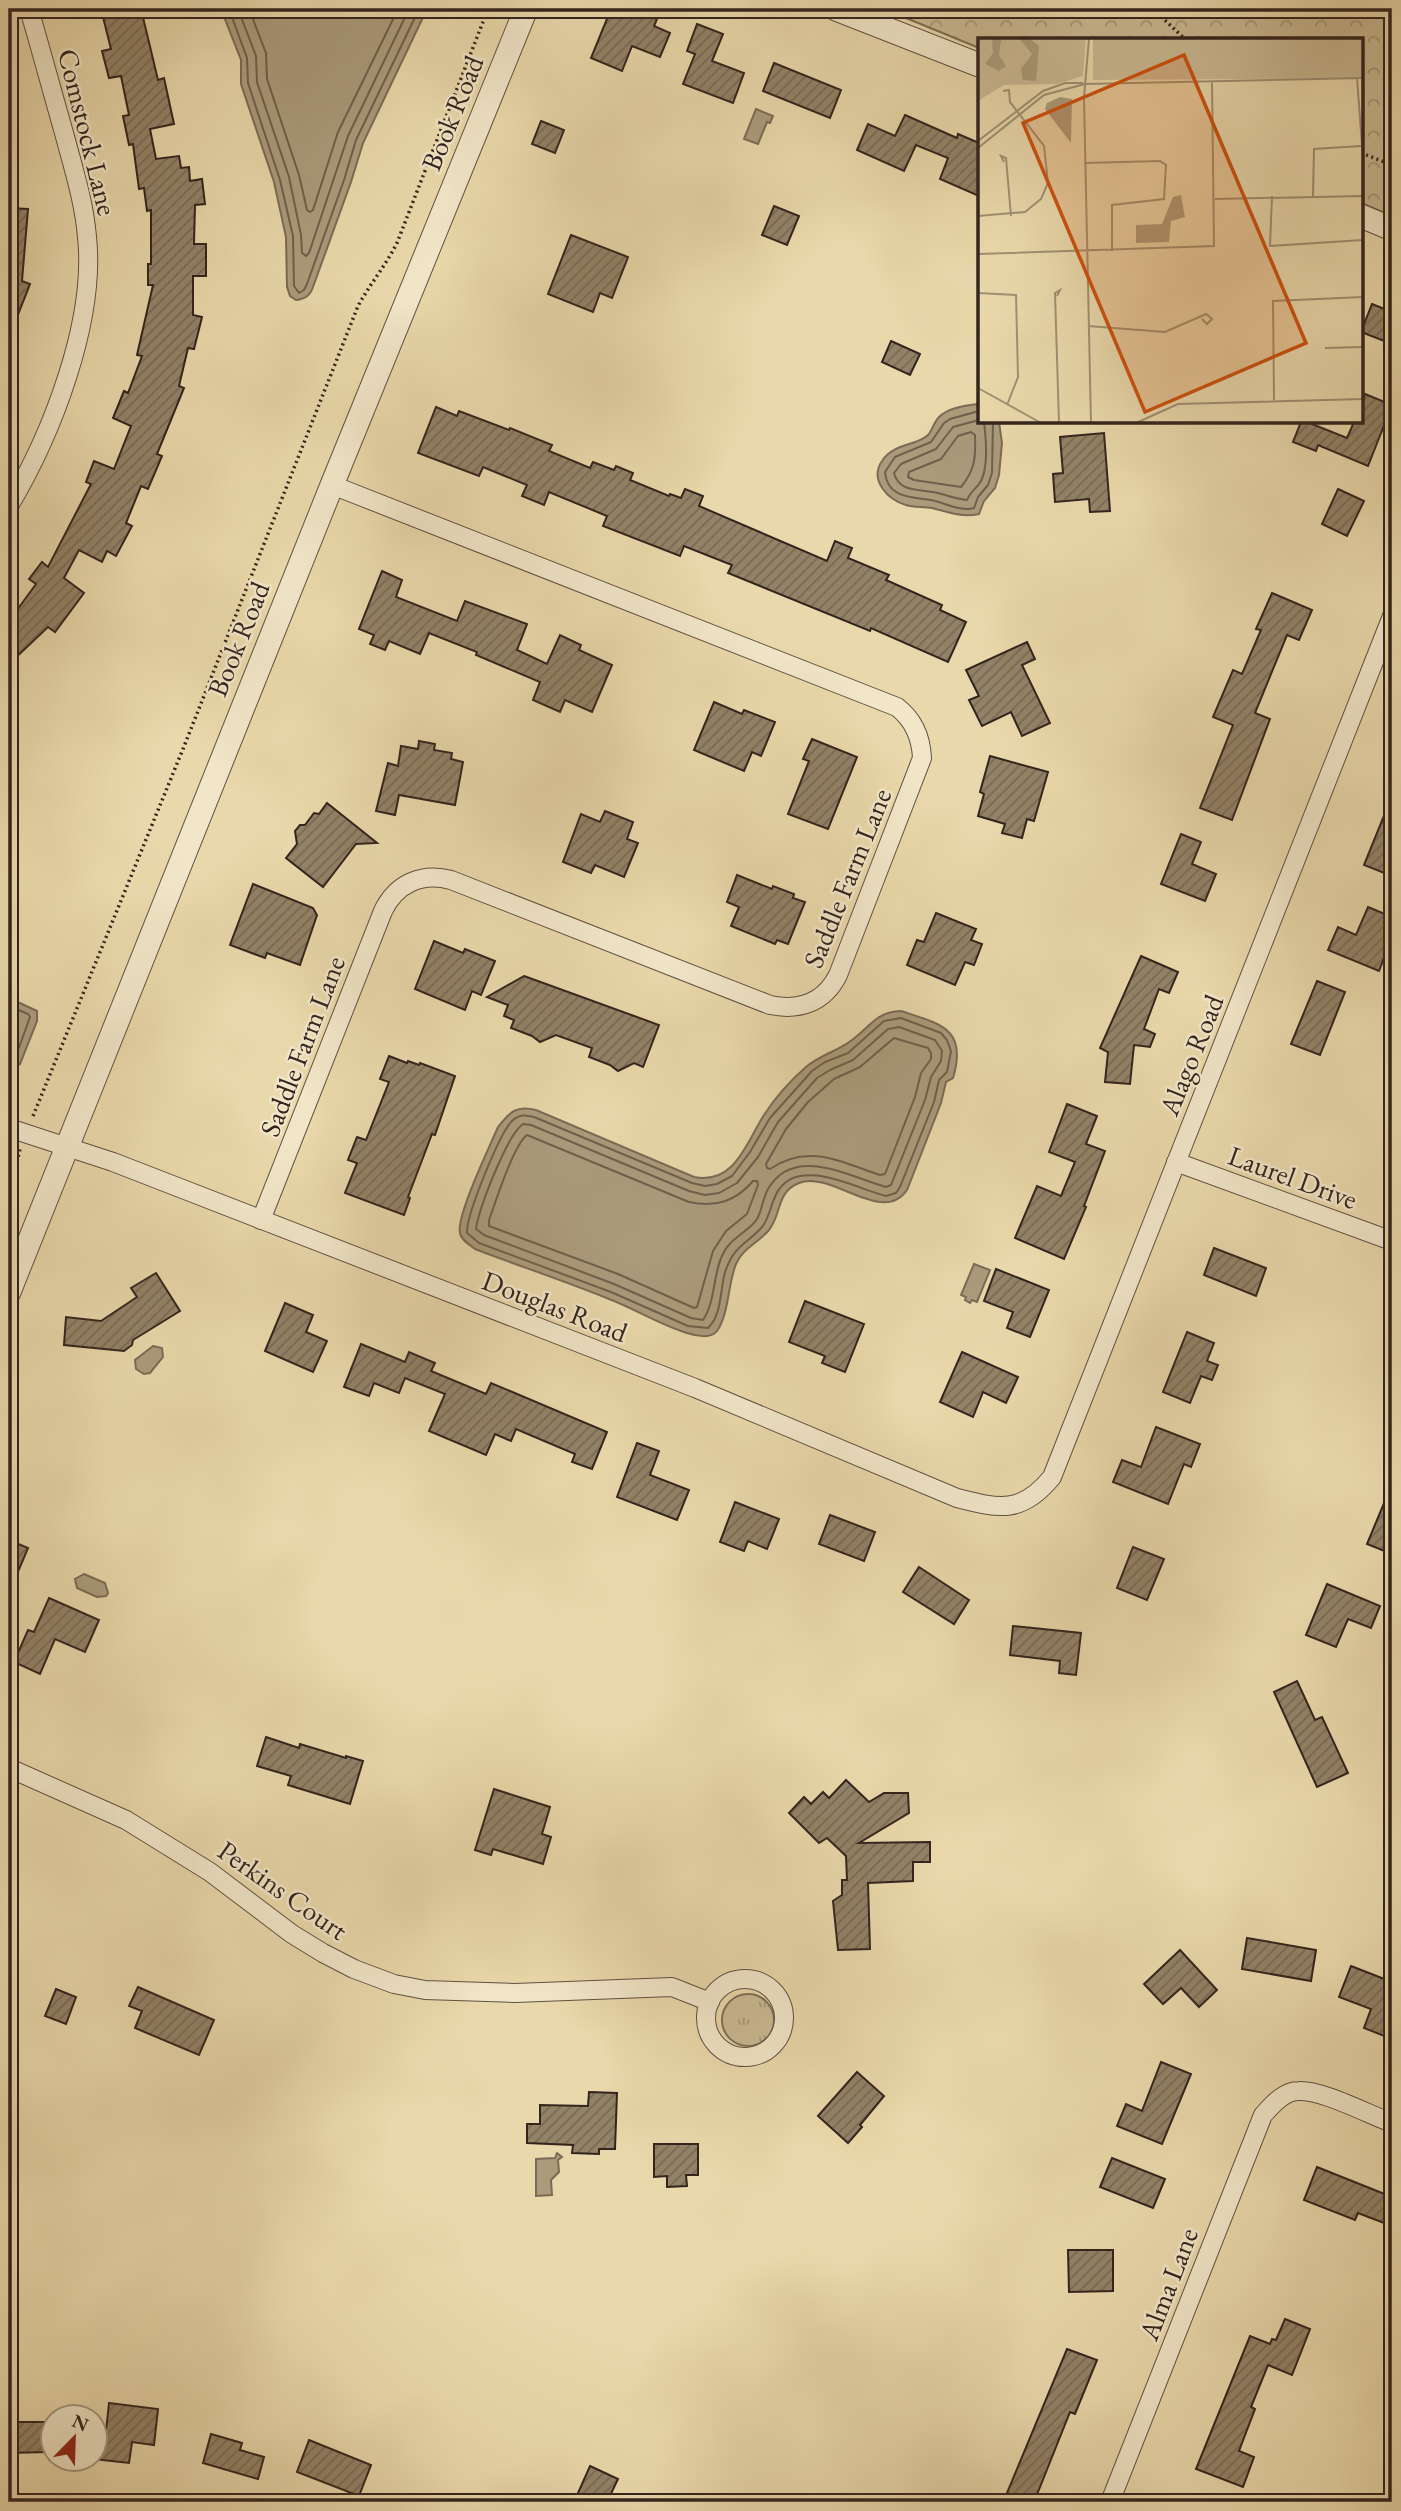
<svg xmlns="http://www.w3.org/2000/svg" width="1401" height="2511" font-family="'EB Garamond',serif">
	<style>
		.grass { fill: url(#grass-tufts); stroke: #7e6e58; stroke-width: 2 }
		.forest { fill: url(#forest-crowns); stroke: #7e6e58; stroke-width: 2 }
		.water { fill: #ab9b7b; stroke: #7b6b56; stroke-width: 2 }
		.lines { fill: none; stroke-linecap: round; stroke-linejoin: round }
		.shore { stroke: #6f604c; stroke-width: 2 }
		.building { fill: url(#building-hatch); stroke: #33241e; stroke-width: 2 }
		.minor-casing { stroke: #605141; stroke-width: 20 }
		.tertiary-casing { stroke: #605141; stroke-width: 25 }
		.path { stroke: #33241e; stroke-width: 3.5; stroke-dasharray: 2 3.5; stroke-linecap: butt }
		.minor { stroke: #f1e6c8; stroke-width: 18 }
		.tertiary { stroke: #f1e6c8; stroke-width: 23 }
		.labels { text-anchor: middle; stroke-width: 5; stroke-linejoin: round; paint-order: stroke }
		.street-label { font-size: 28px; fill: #33241e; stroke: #f1e6c8 }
		.inset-road { fill: none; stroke: #a09073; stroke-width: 2 }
		.view { fill: #cd510f; fill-opacity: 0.15; stroke: #cd510f; stroke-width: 3.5 }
		.inset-edge { fill: none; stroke: #33241e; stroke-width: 3.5 }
	</style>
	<defs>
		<pattern id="grass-tufts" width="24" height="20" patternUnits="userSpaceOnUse" patternTransform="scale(1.75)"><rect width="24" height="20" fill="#cab993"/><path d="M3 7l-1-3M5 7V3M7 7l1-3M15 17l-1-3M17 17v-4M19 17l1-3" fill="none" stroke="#a59677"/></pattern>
		<pattern id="forest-crowns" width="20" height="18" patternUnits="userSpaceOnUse" patternTransform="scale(1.75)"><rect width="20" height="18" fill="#cab993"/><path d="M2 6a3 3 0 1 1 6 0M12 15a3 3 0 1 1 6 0" fill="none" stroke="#a59677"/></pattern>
		<pattern id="building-hatch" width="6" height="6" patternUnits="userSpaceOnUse" patternTransform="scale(1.75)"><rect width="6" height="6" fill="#928267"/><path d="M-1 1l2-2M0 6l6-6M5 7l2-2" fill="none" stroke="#786a54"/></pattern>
	</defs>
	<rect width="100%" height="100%" fill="#e9d8ab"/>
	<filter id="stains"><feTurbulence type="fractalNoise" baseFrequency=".00286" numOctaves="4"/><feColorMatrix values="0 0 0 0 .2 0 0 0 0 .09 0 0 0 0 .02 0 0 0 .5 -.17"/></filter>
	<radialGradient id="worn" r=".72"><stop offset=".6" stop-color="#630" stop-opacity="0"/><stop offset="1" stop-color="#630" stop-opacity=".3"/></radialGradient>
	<circle class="grass" cx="748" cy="2020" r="26"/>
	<polygon class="forest" points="884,9 1392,9 1392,216 1361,203 1361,40 979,40 979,48"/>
	<g class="water">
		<path d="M221,9H427L363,143L351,182L313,287C310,296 305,299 296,300L290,296L287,287L286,237L274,182L241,84V60Z"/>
		<polygon points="756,109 773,116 770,123 767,122 758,144 744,139"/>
		<path d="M979,404V422H999L1002,443L999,475L995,488L984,501L979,514C962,518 949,512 932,508C924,506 914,508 906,505C888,500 869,480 882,461C893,443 917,446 928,435C932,431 934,422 939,417C948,408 967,405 979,404Z"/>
		<polygon points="9,998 37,1011 37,1021 20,1064 15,1067 9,1064"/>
		<path d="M901,1011C940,1024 968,1028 953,1078L946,1082L941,1103L907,1190C883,1226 831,1170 799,1183C776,1192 782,1214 769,1230C758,1243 743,1248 736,1264C728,1283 729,1314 717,1331C711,1339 696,1336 687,1333C661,1325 635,1309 609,1299C565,1281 519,1266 475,1249C469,1244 461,1240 460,1233C456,1216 490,1146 498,1127C510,1112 516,1105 536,1110L694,1177C735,1185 746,1143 764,1115C775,1098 791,1080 806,1067C820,1055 838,1051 852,1040C871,1026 876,1012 901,1011Z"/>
		<polygon points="974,1264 990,1270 977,1302 972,1300 970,1303 965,1300 966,1297 961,1295"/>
		<polygon points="153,1346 162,1348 163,1357 150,1373 144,1374 136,1369 135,1360"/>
		<polygon points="84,1574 105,1583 108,1593 106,1596 97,1597 77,1588 75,1579"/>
		<polygon points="557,2153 562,2157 558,2160 559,2172 551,2180 552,2195 536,2196 536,2159 555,2158"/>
	</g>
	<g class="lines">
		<g class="shore">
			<polyline points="229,9 247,58 248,83 280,180 293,236 294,286 299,293 304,290 307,284 344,180 356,140 419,9"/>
			<polyline points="238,9 256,56 257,82 289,177 301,235 302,253 306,256 309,253 348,136 409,9"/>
			<polyline points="249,9 266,53 267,79 299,175 307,210 310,212 313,210 338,132 398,9"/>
			<path d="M979,411L950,419L944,423L931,442L895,457L885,472C887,498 911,497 931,500C946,503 960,512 974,508L978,497L988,485L992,473L993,422"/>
			<path d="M979,420L953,427L936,449L901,464L894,473C899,492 917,489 933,492C944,494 955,499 967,500C970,492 977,488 981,481C989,465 986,438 984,422"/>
			<path d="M971,432L975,435C976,457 975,470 961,487L914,480L908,477L909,472L941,459L958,436Z"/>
			<polyline points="9,1006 28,1014 30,1017 16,1056 9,1058"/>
			<path d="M901,1018L941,1033L947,1040L951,1051L947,1072L939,1080L934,1102L900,1187L896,1193L886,1196C857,1189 803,1158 780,1188C771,1199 771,1216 762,1227C745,1246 735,1244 725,1272C720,1290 722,1315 708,1328L688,1326L611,1292L479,1243L467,1233C466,1216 500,1131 513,1120C520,1114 526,1115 534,1117L692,1183L705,1186L717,1184L732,1176L750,1152L770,1118L812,1071L825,1062L848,1053L884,1021Z"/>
			<path d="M899,1027L935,1040L942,1051L941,1061L931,1077L925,1100L891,1185L886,1187C850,1177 794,1144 768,1189C763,1198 762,1210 757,1219C748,1233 730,1236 721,1258C713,1278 715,1302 703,1320L691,1318L614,1284L484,1235L476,1229C479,1208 507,1135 523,1124L531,1125L689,1191L705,1195L719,1193L737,1183L758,1157L778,1122L817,1078L830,1070L853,1060L888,1029Z"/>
			<path d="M894,1038L928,1048L931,1053V1059L921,1073L915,1097L885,1174L880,1175C841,1162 808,1143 770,1169L767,1168L766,1164L786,1129L808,1102L834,1079L860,1067Z"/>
			<path d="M527,1135L689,1202C716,1208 736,1201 753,1181H757L758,1185L747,1214L726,1231L713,1251L697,1307L694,1308L618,1274L489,1226V1220C496,1201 513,1146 527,1135Z"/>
		</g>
	</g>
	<g class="building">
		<polygon points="141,9 158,80 164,78 174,124 150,129 156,159 179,156 181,168 189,167 190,181 202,179 205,204 195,205 194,244 206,244 206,276 193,276 193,315 202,317 194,349 188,348 179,386 184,388 157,454 162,456 148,489 141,486 126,523 132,526 116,556 107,551 102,562 79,550 64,578 84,593 55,632 48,627 9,664 9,621 36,584 29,579 42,562 48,567 91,484 86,482 94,461 114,469 131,426 113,418 124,391 128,393 142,356 137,355 153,285 148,285 148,264 151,264 151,210 147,211 144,188 139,189 133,144 129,145 123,116 129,115 121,76 109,78 102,51 111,49 103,17"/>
		<polygon points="611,9 630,9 657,19 654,26 670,33 660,57 632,46 622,71 591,58"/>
		<polygon points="697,24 723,34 712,61 744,73 733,103 683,84 695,54 687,51"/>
		<polygon points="774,63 841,90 830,118 763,91"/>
		<polygon points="905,115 957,138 958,134 979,143 979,196 940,179 948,158 916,145 904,171 857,150 868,124 895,136"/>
		<polygon points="541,121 564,130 555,153 532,144"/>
		<polygon points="774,206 799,216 787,245 762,235"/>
		<polygon points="9,208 28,209 22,281 30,284 10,335"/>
		<polygon points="571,235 628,257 612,298 600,293 593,312 548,294"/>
		<polygon points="1372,304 1392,312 1392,344 1361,332"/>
		<polygon points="891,341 920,354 910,375 882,362"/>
		<polygon points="1365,394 1392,405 1368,466 1318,445 1316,451 1293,442 1301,422 1307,422 1347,438 1354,422 1361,422 1361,405"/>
		<polygon points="436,407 457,416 459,411 509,430 510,428 552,445 549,451 590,468 593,462 614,470 616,466 633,473 630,480 669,496 670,494 681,498 685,489 703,496 699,506 827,561 835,541 852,548 848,558 889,575 886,580 942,605 940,610 966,622 948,662 871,628 870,631 728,573 732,565 684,546 680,556 603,526 607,516 549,492 544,505 522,496 527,485 483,467 479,476 418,453"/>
		<polygon points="1104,433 1110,511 1090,512 1089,499 1055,502 1053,474 1063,473 1060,437"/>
		<polygon points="1338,489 1364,501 1347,536 1322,524"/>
		<polygon points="382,571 402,580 396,597 457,621 465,601 527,624 517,650 547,664 560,635 581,645 579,650 612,665 592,712 565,700 560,712 533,700 540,682 476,655 477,652 429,633 420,654 389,641 385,650 370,644 374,635 359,629"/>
		<polygon points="1272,593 1312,610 1299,640 1287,635 1255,713 1270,719 1232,820 1200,808 1233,725 1213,717 1233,670 1242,674 1261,630 1256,629"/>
		<polygon points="1027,642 1035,659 1022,665 1050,723 1022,736 1011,712 982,726 969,700 979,696 966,670"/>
		<polygon points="714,702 742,714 744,710 775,722 761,756 752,752 744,771 694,750"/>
		<polygon points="812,739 857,757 828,829 788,814 809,761 803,759"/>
		<polygon points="419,741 435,744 434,750 452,753 451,759 463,762 455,805 399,795 395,815 376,811 388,763 398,766 401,746 418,749"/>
		<polygon points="990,756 1048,772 1034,821 1027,819 1022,838 1002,833 1005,824 978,816 984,794 980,792"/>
		<polygon points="1392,796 1392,876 1364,865"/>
		<polygon points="327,803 377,843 356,844 323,887 286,858 297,844 295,831 300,825 305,825 314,813 319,814"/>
		<polygon points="605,811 633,822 627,839 638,843 624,877 595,865 591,873 563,862 581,814 600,822"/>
		<polygon points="1181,834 1201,842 1192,864 1216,874 1205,901 1161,884"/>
		<polygon points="737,875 772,889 773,886 794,894 793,898 805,902 788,944 777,940 775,944 731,926 739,907 727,902"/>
		<polygon points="253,884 313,908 317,915 300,965 267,953 265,958 230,945"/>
		<polygon points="1368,907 1392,917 1392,952 1387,950 1379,971 1328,950 1338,927 1356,935"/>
		<polygon points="936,913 976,929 971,940 982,944 974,965 965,962 955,985 907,965 917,940 924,942"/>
		<polygon points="434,941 463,953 465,949 495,961 481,995 472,991 465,1010 415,989"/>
		<polygon points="1141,956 1178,972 1169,993 1159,989 1144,1029 1155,1034 1150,1047 1134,1045 1130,1084 1105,1082 1108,1052 1100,1048"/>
		<polygon points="524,976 659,1025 643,1067 634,1063 618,1071 610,1065 589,1057 592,1048 556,1035 540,1042 532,1036 511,1028 514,1020 504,1016 508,1005 487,997"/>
		<polygon points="1317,981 1345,992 1320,1055 1291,1044"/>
		<polygon points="389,1056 407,1063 408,1061 419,1065 420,1063 455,1076 435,1135 432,1134 408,1197 410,1198 404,1215 345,1193 357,1163 348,1160 357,1137 366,1140 389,1082 380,1079"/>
		<polygon points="1067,1104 1097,1116 1086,1144 1105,1151 1084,1206 1086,1207 1064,1259 1015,1238 1037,1186 1061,1196 1075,1162 1049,1152"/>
		<polygon points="1214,1248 1266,1268 1256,1296 1204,1275"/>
		<polygon points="996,1269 1049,1290 1030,1337 1007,1328 1013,1312 984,1301"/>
		<polygon points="156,1273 180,1311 133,1340 132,1345 124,1351 64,1345 66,1317 101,1321 137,1297 131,1288"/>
		<polygon points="805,1301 864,1324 845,1372 822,1363 825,1356 789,1342"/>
		<polygon points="285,1303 313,1315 306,1332 327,1341 313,1372 265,1351"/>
		<polygon points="1187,1332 1214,1343 1207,1361 1218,1365 1212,1380 1201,1376 1190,1403 1163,1392"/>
		<polygon points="361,1344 405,1362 409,1352 435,1363 431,1371 486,1394 491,1383 607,1432 592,1469 572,1462 575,1454 516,1429 511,1441 495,1434 486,1455 429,1431 445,1394 405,1378 399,1393 374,1383 369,1396 344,1387"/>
		<polygon points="962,1352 1018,1377 1006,1403 983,1392 973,1417 940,1402"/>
		<polygon points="1156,1427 1200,1444 1191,1467 1184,1464 1168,1504 1113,1482 1122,1460 1141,1467"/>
		<polygon points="637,1443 659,1451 650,1475 689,1490 677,1520 617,1497"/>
		<polygon points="1392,1484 1392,1554 1367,1544"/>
		<polygon points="735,1502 779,1519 767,1549 748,1541 744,1551 720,1542"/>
		<polygon points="830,1515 875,1532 864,1561 819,1544"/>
		<polygon points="9,1540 28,1548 9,1593"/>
		<polygon points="1133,1547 1164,1559 1147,1600 1117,1588"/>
		<polygon points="919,1567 969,1600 954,1624 903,1592"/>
		<polygon points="1327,1584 1380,1606 1371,1628 1348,1619 1336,1647 1306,1635"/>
		<polygon points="49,1598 99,1620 85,1652 55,1639 40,1674 14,1662 28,1630 34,1632"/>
		<polygon points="1013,1626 1081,1633 1076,1675 1059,1673 1060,1661 1010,1655"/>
		<polygon points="1297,1681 1315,1720 1322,1717 1348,1773 1317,1787 1274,1692"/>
		<polygon points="266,1737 299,1748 300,1744 346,1758 346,1756 363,1761 350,1804 288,1785 291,1776 257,1766"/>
		<polygon points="846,1780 869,1802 884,1793 908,1793 909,1813 859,1843 930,1842 930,1862 913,1862 913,1881 868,1883 870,1949 838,1950 833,1901 842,1895 842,1880 847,1880 846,1856 827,1838 819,1843 789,1813 804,1797 811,1804 823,1792 829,1798"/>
		<polygon points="494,1789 550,1807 542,1834 551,1837 543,1864 493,1849 491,1855 475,1850"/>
		<polygon points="1247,1938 1316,1950 1311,1981 1242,1969"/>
		<polygon points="1180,1950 1217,1990 1199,2007 1181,1988 1163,2004 1144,1984"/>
		<polygon points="1351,1966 1392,1982 1392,2039 1364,2028 1371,2009 1339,1997"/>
		<polygon points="138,1987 214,2020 199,2055 135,2028 142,2011 129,2006"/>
		<polygon points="56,1989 76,1997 66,2024 45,2016"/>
		<polygon points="1161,2062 1191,2074 1162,2144 1117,2126 1126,2104 1142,2111"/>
		<polygon points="857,2072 884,2096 860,2125 862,2127 848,2143 818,2116"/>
		<polygon points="589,2092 617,2093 615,2149 599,2149 599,2154 572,2153 573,2145 527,2143 527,2124 540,2124 540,2105 588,2106"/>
		<polygon points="654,2144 698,2144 698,2175 686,2175 687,2186 667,2187 667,2176 654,2177"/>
		<polygon points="1112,2158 1165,2179 1153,2208 1100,2187"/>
		<polygon points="1317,2167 1392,2197 1392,2226 1358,2213 1355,2220 1304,2200"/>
		<polygon points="1068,2250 1113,2250 1113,2291 1069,2292"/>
		<polygon points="1285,2319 1310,2329 1292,2375 1268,2365 1251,2407 1255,2409 1239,2451 1254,2457 1243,2487 1196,2469 1250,2336 1270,2344 1272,2339 1276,2340"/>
		<polygon points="1067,2349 1097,2360 1075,2414 1070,2412 1034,2502 1030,2502 1007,2493"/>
		<polygon points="109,2403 158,2409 154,2445 132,2442 129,2463 94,2459 96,2430 106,2431"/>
		<polygon points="9,2422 47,2422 47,2452 9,2453"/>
		<polygon points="211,2434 242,2443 240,2450 264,2457 258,2479 203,2463"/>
		<polygon points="309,2440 371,2465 359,2496 297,2472"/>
		<polygon points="590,2466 618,2479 607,2502 574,2502"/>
	</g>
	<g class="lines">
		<defs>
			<g id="minor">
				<path d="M9,506C52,434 96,321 87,237C84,201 73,167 64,133C52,91 41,50 29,9"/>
				<path d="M9,1128L113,1162L695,1388L957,1498C1000,1509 1022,1514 1052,1477L1392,616"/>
				<polyline points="1176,1162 1392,1241"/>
				<path d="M261,1220L383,911C396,884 421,872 451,880L770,1005C799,1011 824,1003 838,975L922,758C921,737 914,720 897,707L332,485"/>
				<polyline points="9,1768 126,1820 210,1872 292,1934 323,1953 354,1969 394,1984 425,1990 515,1993 672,1987 710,2002"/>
				<circle cx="745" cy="2018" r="39"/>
				<path d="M1110,2502L1263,2115C1273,2104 1284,2091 1299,2091C1320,2089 1370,2115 1392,2123"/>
			</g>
			<g id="tertiary">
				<polyline points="836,9 979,65"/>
				<polyline points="1361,216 1392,229"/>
				<polyline points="9,1292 332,485 526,9"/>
			</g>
		</defs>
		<use href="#minor" class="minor-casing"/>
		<use href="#tertiary" class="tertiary-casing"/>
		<g class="path">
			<polyline points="1153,9 1186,40"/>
			<polyline points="1361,153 1392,165"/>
			<path d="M33,1116L183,749L358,306C370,284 386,265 397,243L488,9"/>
			<polyline points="9,1194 20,1149"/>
		</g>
		<use href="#minor" class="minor"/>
		<use href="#tertiary" class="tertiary"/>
	</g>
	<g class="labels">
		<g class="street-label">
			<text transform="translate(452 113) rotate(-68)" y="10">Book Road</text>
			<text transform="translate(88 132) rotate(76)" y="10">Comstock Lane</text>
			<text transform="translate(238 639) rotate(-68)" y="10">Book Road</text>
			<text transform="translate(847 878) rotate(-68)" y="10">Saddle Farm Lane</text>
			<text transform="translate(302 1046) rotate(-69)" y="10">Saddle Farm Lane</text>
			<text transform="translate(1191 1055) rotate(-68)" y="10">Alago Road</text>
			<text transform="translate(1293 1177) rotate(20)" y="10">Laurel Drive</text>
			<text transform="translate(555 1306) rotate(21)" y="10">Douglas Road</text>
			<text transform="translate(283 1890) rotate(35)" y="10">Perkins Court</text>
			<text transform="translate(1168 2284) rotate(-69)" y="10">Alma Lane</text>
		</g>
	</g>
	<g transform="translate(978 38)">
		<rect width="385" height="385" fill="#e9d8ab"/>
		<path d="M0,0H108L105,38L79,46L26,47L0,63Z" fill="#cab993"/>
		<path d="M115,0H385V40L115,42Z" fill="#cab993"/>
		<path d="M14,0L23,1L21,17L28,28L21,33L7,26L15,15ZM41,0H51L61,8L58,43L45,42L43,31L54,16ZM82,59L94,61L93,105L67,71L69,65ZM203,157L207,179L193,183L191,204L158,205V187L184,186L195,159Z" fill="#ab9b7b"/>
		<path class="inset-road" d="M111,0L106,60L113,385M379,40L385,120M0,103L65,53L87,45H105M0,110L66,57L107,46L385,40M26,124L23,118L28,120L33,178M106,125L182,123L188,127L186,161L134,167V213M385,155V179M294,158L292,208L385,202M335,158L336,111L383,108M237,161L384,158M0,178L47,174L63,161L70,145L66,108L32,64L31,52L25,53M0,216L236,208L234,43M0,255L38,257L40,339L29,367M79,258L82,252L77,255L81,385M110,288L187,294L228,276L234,281L229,286L224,281M347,310L385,309M0,350L63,385M296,362L295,263L385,259M158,385L200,366L385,361"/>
		<path class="view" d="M206,17L328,305L167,374L45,85Z"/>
		<rect width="385" height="385" class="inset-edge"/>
	</g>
	<rect width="1401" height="2511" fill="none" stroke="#e9d8ab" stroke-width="35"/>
	<rect x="10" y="10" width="1380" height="2490" fill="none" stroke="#33241e" stroke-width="3.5"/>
	<rect x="18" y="18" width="1366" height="2476" fill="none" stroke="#33241e" stroke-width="2"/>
	<g transform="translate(74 2438) rotate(23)"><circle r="33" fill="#f1e6c8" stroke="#a59884" stroke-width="2"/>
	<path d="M0-5L12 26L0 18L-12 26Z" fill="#8f2418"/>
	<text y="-10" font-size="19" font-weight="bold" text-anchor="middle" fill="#33241e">N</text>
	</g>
	<rect width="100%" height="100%" filter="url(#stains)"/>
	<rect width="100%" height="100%" fill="url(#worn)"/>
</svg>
